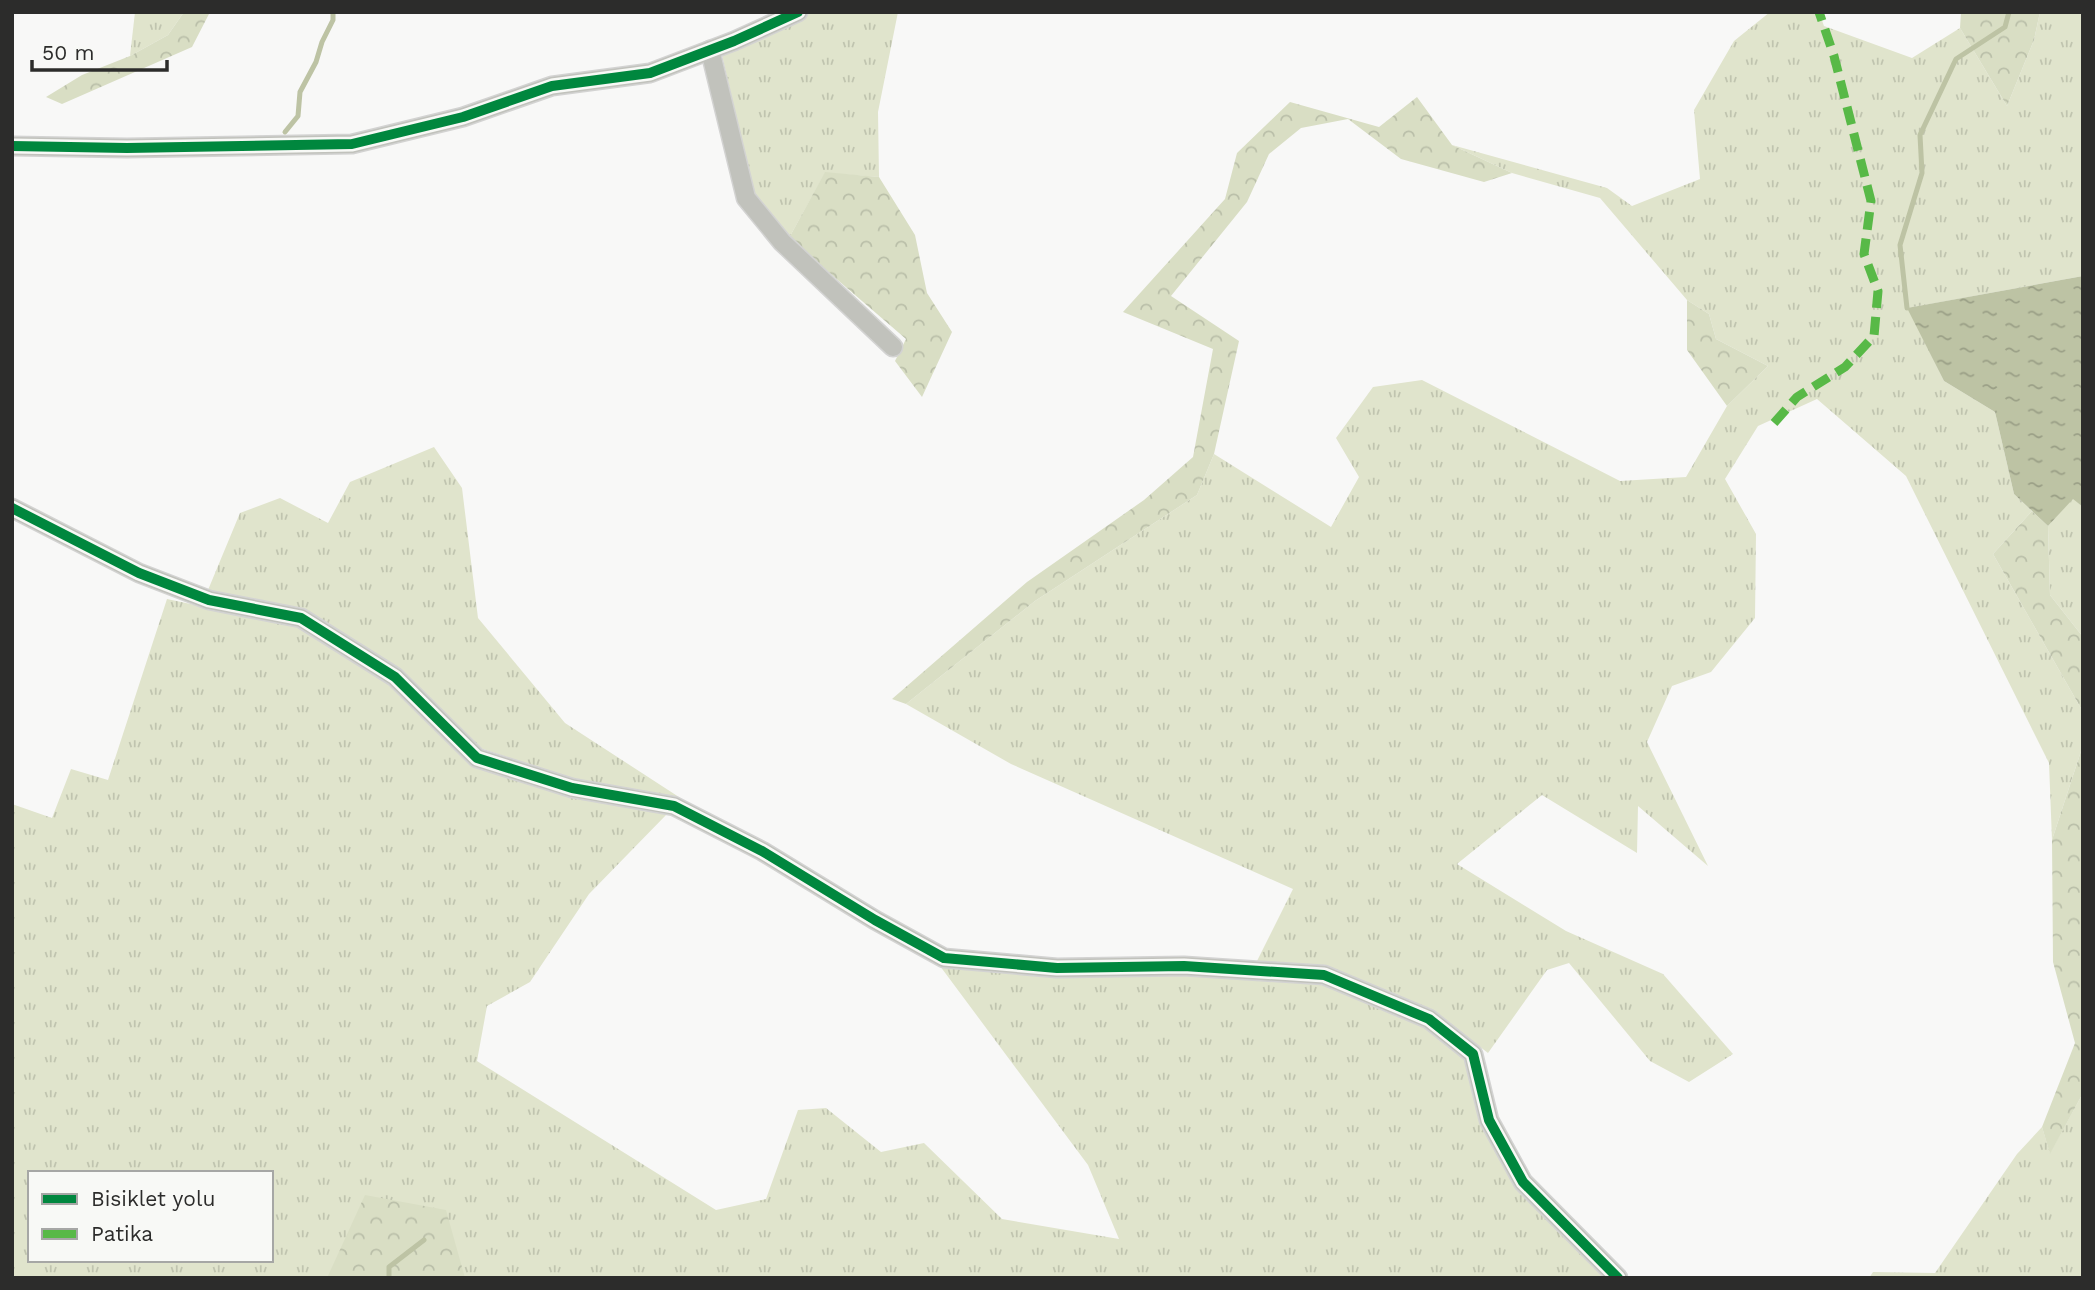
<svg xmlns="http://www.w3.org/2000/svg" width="2095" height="1290" font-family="'Work Sans',sans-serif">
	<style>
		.grass { fill: url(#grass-tufts); fill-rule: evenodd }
		.forest { fill: url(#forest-crowns) }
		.water { fill: url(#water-ripples) }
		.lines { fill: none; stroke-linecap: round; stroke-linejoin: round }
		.stream { stroke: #bdc3a4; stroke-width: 5 }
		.street-casing { stroke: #d3d3d2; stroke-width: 21 }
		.street { stroke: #c1c2bc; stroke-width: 18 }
		.quiet { stroke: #58b947; stroke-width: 9; stroke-dasharray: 18 9; stroke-linecap: butt }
		.cycleway-casing { stroke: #f8f9f6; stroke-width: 15 }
		.cycleway { stroke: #00873e; stroke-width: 10 }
	</style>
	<defs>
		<pattern id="grass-tufts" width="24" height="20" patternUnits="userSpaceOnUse" patternTransform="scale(1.75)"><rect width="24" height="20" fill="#e0e4cc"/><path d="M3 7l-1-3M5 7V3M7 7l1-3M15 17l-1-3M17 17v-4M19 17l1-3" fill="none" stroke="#c0c4af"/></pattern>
		<pattern id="forest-crowns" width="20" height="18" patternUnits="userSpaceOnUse" patternTransform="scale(1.75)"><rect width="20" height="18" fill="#d9dec4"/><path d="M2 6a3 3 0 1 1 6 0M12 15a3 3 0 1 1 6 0" fill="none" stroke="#babfa9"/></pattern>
		<pattern id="water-ripples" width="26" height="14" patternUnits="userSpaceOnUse" patternTransform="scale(1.75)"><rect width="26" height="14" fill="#bdc3a4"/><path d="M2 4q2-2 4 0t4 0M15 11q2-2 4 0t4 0" fill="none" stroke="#9a9f86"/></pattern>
	</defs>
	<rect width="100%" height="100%" fill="#f8f8f7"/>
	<g class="grass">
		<polygon points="135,12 184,12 168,35 130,56"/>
		<polygon points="812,12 898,12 878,112 879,177 825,173 789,238 755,198 722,55"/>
		<polygon points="1770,12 1819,12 1824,26 1912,58 1960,28 2007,106 2034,40 2040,12 2083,12 2083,276 1908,308 1944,381 1995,412 2014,494 2032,511 1993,554 2083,712 2083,745 2052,840 2049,763 1906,476 1817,399 1758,426 1725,479 1756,534 1755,618 1711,672 1672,686 1647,742 1708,866 1638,806 1637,853 1542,795 1457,864 1566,931 1663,974 1733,1054 1689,1082 1650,1061 1569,963 1547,970 1488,1053 1431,1009 1328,968 1257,961 1293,889 1011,764 906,704 1035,601 1197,495 1214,454 1331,527 1359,477 1336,438 1373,387 1422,380 1620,481 1686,477 1727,406 1768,366 1716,339 1709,314 1687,300 1600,198 1512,173 1452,145 1607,188 1632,206 1700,179 1694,110 1734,41"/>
		<polygon points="434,447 462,488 478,618 565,723 682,799 578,781 480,748 402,671 301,608 208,590 240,513 280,498 328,523 350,482"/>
		<polygon points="2073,498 2083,507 2083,637 2050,595 2048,526"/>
		<path d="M167,599L300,627L389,684L473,767L578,799L667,814L589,894L530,982L487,1006L477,1061L716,1210L766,1199L798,1110L826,1108L881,1152L924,1143L1002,1219L1119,1239L1088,1165L940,966L1178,974L1326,985L1425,1025L1467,1057L1518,1187L1606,1278H12V804L52,818L71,769L108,780ZM30,1173H271V1260H30Z"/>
		<polygon points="2083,1093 2083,1278 1869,1278 1873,1272 1935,1273 2017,1154 2042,1127 2050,1153"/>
	</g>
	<g class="forest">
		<polygon points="184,12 210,12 192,47 62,104 46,97 82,75 130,56 168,35"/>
		<polygon points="1961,12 2040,12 2034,40 2007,106 1960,28"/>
		<polygon points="1417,97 1452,145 1512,173 1484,182 1401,159 1348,119 1301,128 1269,154 1247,202 1171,296 1239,341 1214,454 1197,495 1035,601 906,704 892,699 1027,582 1144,500 1193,457 1213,349 1123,312 1225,199 1237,153 1290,102 1379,127"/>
		<polygon points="825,172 879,177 915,235 927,293 952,332 922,397 895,361 906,339 789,238"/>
		<polygon points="1687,300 1709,314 1716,339 1768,366 1727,406 1687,350"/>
		<polygon points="2032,511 2048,526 2050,595 2083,637 2083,712 1993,554"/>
		<polygon points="2083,745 2083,1093 2050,1154 2042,1127 2075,1043 2053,962 2052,840"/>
		<polygon points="365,1195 446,1210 465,1278 327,1278"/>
	</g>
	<polygon class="water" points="2083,276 2083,507 2073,499 2048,526 2014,494 1995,412 1944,381 1907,308"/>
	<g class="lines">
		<g class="stream">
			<polyline points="285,132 298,116 300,92 316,62 322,42 333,20 333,12"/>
			<polyline points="1907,308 1900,245 1922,173 1920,135 1956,59 2005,27 2009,12"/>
			<polyline points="389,1278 389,1267 424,1240"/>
		</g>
		<defs>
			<g id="street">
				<polyline points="710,50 746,198 782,242 893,347"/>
				<polyline points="12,146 127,148 352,144 463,117 552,86 650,73 734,41 798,12"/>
				<polyline points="12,508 139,573 209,600 301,618 395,677 477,758 572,788 674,806 762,851 875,920 944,958 1057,968 1184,966 1324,975 1429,1019 1473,1054 1489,1120 1523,1182 1618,1278"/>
			</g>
		</defs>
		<use href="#street" class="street-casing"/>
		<use href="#street" class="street"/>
		<polyline class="quiet" points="1774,423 1797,397 1845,367 1874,336 1878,291 1864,254 1871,201 1834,56 1819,12"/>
		<defs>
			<g id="cycleway">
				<polyline points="12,146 127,148 352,144 463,117 552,86 650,73 734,41 798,12"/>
				<polyline points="12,508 139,573 209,600 301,618 395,677 477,758 572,788 674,806 762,851 875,920 944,958 1057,968 1184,966 1324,975 1429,1019 1473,1054 1489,1120 1523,1182 1618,1278"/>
			</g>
		</defs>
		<use href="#cycleway" class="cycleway-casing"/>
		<use href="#cycleway" class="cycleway"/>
	</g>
	<rect width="2095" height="1290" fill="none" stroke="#2c2c2b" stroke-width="28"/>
	<rect x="28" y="1171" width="245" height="91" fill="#f8f9f6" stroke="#a6a7a5" stroke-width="2"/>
	<rect x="42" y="1194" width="35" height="10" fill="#00873e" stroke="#a6a7a5" stroke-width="2"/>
	<text x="91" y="1206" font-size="21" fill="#2c2c2b">Bisiklet yolu</text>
	<rect x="42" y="1229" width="35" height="10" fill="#58b947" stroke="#a6a7a5" stroke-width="2"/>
	<text x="91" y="1241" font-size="21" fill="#2c2c2b">Patika</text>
	<path d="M32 60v10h135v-10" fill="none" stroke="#2c2c2b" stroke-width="3.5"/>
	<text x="42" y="60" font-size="21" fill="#2c2c2b" stroke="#f8f9f6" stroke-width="5" paint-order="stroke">50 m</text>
</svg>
